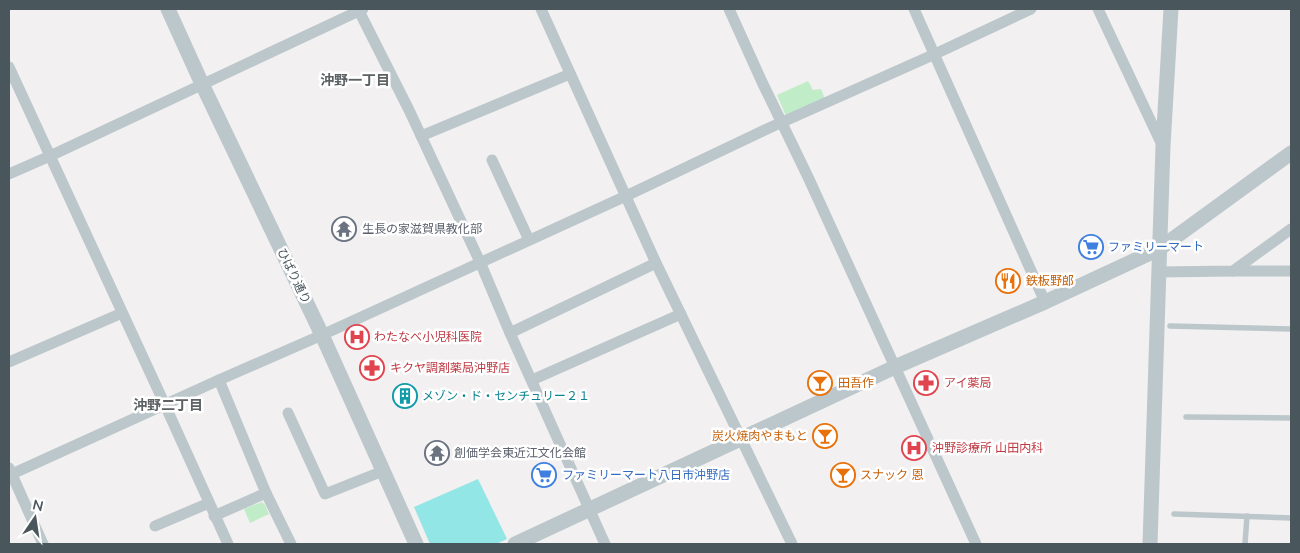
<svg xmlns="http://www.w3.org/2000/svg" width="1300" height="553" font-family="Mulish,'Noto Sans JP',sans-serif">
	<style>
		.green { fill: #c1ecc8 }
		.water { fill: #92e6e5 }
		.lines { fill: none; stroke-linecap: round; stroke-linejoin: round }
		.service { stroke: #bcc7cb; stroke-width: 5.5 }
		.minor { stroke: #bcc7cb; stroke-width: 11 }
		.tertiary { stroke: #bcc7cb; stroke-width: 15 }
		.labels { text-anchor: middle; stroke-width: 5; stroke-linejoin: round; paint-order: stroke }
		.worship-label { font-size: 12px; fill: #5b616d; stroke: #fff; text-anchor: start }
		.shop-label { font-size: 12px; fill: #366cbe; stroke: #fff; text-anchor: start }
		.street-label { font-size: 12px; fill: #49575c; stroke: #fff }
		.food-label { font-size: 12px; fill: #c56008; stroke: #fff; text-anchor: start }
		.health-label { font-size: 12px; fill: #be3a42; stroke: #fff; text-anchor: start }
		.culture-label { font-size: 12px; fill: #0d838f; stroke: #fff; text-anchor: start }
		.neighbourhood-label { font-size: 14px; font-weight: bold; fill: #5c6164; stroke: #fff }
	</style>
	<rect width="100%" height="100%" fill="#f2f0f0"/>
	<g class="green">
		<polygon points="808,81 813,90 821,89 825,99 786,116 777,95"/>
		<polygon points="262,502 265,505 269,514 250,523 244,509"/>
	</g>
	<polygon class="water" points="478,479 507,539 496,544 430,544 414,507"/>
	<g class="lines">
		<g class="service">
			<polyline points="1170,326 1291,329"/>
			<polyline points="1186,417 1291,418"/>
			<polyline points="1174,514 1291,518"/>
			<polyline points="1245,544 1247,516"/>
		</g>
		<g class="minor">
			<polyline points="358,9 409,110 480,262 510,333 605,544"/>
			<polyline points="541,9 656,263 792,544"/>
			<polyline points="729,9 762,82 808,177 976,544"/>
			<polyline points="914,9 1045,302"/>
			<polyline points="1098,9 1162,145"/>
			<polyline points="9,67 165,405 228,544"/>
			<polyline points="421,136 570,74"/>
			<polyline points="492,160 529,240"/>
			<polyline points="9,174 50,156 363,9"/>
			<polyline points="1233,271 1291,271"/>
			<polyline points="1159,272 1233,271 1291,229"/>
			<polyline points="510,333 656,263"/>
			<polyline points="9,362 122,313"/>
			<polyline points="219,380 266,493 291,544"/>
			<polyline points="532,380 681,314"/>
			<polyline points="288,413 325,494 383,471"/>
			<polyline points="9,468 43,544"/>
			<polyline points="12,474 219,380 322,335 626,196 769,128 935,54 1031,9"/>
			<polyline points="214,516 266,493"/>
			<polyline points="155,526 209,503"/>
		</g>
		<g class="tertiary">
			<polyline points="168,9 202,84 322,335 416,544"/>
			<polyline points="515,544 895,367 1045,302 1159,249 1291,153"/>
			<polyline points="1150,544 1163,146 1171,9"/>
		</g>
	</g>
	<defs>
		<symbol id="temple-ring" viewBox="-11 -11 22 22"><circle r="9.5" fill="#fff" stroke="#6b7280" stroke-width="1.5"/><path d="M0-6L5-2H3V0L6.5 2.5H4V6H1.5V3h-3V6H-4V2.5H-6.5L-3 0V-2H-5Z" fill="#6b7280"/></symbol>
		<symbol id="supermarket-ring" viewBox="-11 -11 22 22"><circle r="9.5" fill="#fff" stroke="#3f7fe0" stroke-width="1.5"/><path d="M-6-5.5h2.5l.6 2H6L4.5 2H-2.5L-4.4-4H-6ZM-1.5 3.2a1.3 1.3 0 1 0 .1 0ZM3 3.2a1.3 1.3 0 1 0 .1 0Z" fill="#3f7fe0"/></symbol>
		<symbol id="restaurant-ring" viewBox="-11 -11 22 22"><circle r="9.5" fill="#fff" stroke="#e8710a" stroke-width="1.5"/><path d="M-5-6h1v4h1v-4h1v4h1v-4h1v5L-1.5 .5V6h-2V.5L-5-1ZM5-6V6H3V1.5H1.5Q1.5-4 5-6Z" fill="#e8710a"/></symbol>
		<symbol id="hospital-ring" viewBox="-11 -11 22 22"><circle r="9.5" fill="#fff" stroke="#e0444e" stroke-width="1.5"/><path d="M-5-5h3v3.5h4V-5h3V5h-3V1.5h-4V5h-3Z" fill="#e0444e"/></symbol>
		<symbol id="pharmacy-ring" viewBox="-11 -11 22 22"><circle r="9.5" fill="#fff" stroke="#e0444e" stroke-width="1.5"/><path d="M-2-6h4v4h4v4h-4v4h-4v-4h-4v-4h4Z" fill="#e0444e"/></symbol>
		<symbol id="bar-ring" viewBox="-11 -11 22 22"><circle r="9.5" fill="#fff" stroke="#e8710a" stroke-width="1.5"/><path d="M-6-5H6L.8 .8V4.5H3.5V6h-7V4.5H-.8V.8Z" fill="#e8710a"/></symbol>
		<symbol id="building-ring" viewBox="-11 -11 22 22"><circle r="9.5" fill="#fff" stroke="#0f9aa8" stroke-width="1.5"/><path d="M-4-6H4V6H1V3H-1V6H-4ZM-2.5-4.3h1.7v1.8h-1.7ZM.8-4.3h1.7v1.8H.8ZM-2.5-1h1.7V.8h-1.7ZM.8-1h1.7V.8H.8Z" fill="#0f9aa8"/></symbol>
	</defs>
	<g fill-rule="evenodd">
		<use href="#temple-ring" x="330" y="215" width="28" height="28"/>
		<use href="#supermarket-ring" x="1077" y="233" width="28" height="28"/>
		<use href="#restaurant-ring" x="994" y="267" width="28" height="28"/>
		<use href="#hospital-ring" x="343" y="323" width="28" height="28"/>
		<use href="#pharmacy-ring" x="358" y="354" width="28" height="28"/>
		<use href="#bar-ring" x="806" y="369" width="28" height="28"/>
		<use href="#pharmacy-ring" x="912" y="369" width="28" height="28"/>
		<use href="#building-ring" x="391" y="382" width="28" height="28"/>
		<use href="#bar-ring" x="811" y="422" width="28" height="28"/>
		<use href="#hospital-ring" x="900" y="434" width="28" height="28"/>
		<use href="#temple-ring" x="423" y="439" width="28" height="28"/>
		<use href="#supermarket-ring" x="530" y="461" width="28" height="28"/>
		<use href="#bar-ring" x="829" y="461" width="28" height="28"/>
	</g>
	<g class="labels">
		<g class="worship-label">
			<text x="362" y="233">生長の家滋賀県教化部</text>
			<text x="454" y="457">創価学会東近江文化会館</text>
		</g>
		<g class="shop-label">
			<text x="1108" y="251">ファミリーマート</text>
			<text x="562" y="479">ファミリーマート八日市沖野店</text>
		</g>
		<g class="street-label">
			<text transform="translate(294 276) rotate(64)" y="4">ひばり通り</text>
		</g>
		<g class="food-label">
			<text x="1026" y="285">鉄板野郎</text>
			<text x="838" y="387">田吾作</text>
			<text x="808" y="440" text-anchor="end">炭火焼肉やまもと</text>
			<text x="860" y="479">スナック 恩</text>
		</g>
		<g class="health-label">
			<text x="374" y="341">わたなべ小児科医院</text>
			<text x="390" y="372">キクヤ調剤薬局沖野店</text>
			<text x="944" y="387">アイ薬局</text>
			<text x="932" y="452">沖野診療所 山田内科</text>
		</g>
		<g class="culture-label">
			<text x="422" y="400">メゾン・ド・センチュリー２１</text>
		</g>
		<g class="neighbourhood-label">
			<text x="355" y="85">沖野一丁目</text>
			<text x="168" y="410">沖野二丁目</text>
		</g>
	</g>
	<rect width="1300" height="553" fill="none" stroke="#49575c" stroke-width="20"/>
	<g transform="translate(35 518) rotate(13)" stroke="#ffffff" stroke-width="4" paint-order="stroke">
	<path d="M0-4L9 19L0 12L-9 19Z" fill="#49575c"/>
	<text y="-8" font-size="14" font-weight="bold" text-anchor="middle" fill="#49575c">N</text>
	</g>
</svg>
